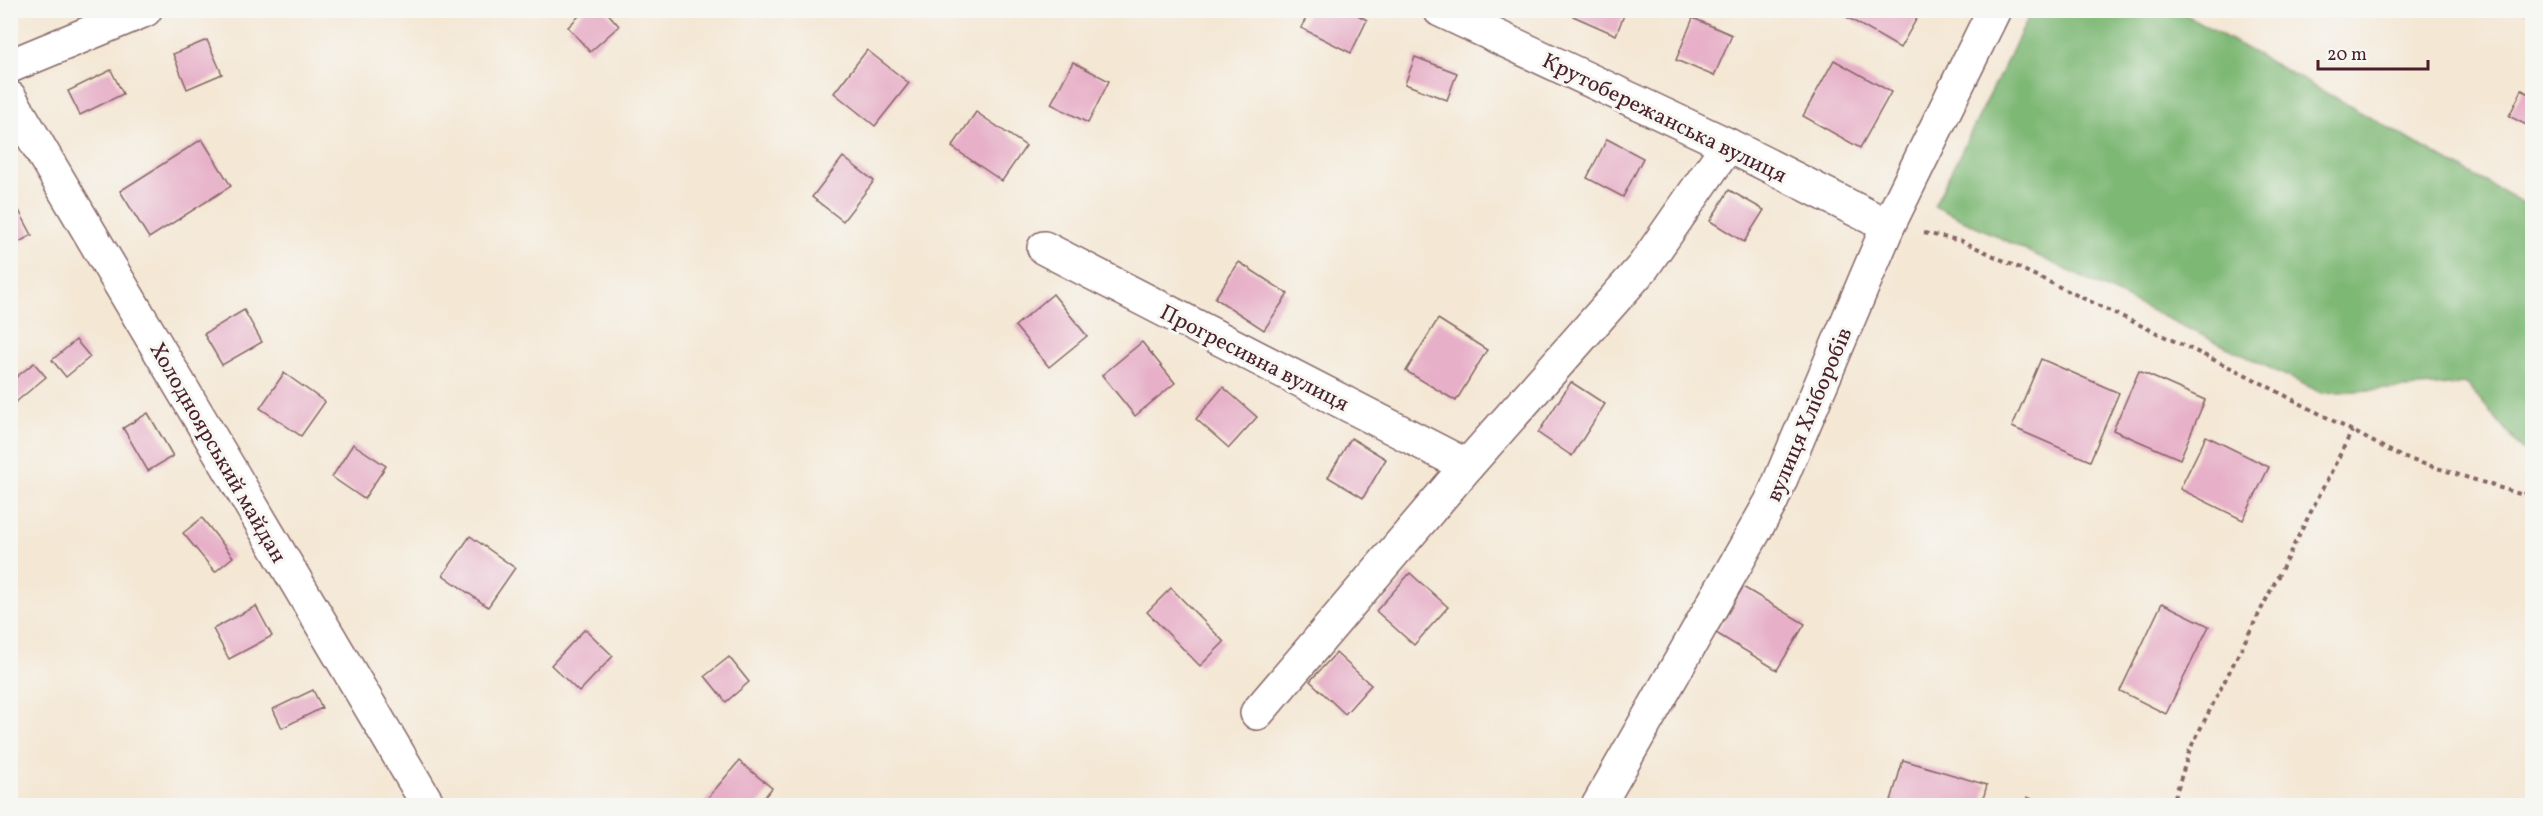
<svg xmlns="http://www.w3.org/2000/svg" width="2543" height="816" font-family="Vollkorn,serif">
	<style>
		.forest { fill: #7eb875; stroke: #646c50; stroke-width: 1.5 }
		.building { fill: #e7b0c8 }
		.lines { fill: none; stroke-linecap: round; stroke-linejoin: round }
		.minor-casing { stroke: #866566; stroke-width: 36 }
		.path { stroke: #866566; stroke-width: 4; stroke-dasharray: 4.5 4.5; stroke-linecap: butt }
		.minor { stroke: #fff; stroke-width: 33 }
		.labels { text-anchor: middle; stroke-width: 6; stroke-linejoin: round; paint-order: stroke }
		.street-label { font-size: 22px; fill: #4a1f2b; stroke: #f6f6f2 }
	</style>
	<rect width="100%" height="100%" fill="#f6f6f2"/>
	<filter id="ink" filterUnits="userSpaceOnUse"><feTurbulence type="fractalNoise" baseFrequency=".0167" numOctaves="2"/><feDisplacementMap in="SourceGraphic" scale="12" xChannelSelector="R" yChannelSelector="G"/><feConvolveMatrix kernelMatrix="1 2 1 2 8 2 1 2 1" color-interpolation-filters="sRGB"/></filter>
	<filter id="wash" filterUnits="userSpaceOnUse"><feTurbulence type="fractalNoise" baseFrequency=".008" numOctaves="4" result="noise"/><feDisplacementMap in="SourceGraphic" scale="24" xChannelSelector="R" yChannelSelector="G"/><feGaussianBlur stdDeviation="1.35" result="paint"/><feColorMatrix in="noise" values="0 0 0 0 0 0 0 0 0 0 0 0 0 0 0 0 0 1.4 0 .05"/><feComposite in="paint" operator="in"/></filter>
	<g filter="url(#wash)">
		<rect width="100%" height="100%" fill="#f4e7d4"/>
		<polygon class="forest" points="2032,11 2179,11 2532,208 2532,461 2467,384 2322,393 1934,206"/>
		<g id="blocks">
			<g class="building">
				<polygon points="585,10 605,10 619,26 590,52 568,27"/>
				<polygon points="1310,10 1349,10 1367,20 1351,53 1301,28"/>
				<polygon points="1575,10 1626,10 1616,35 1573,16"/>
				<polygon points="1845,10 1905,10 1917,18 1900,48 1843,15"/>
				<polygon points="2520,10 2532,10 2532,16"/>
				<polygon points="1693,18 1732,35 1714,76 1676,60"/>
				<polygon points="207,40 222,74 187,89 173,54"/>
				<polygon points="867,50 909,83 875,126 834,93"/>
				<polygon points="1415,57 1457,73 1447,100 1405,84"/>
				<polygon points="1834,60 1891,92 1860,148 1803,116"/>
				<polygon points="1073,62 1109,81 1088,123 1051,104"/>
				<polygon points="111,70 123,94 80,115 68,91"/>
				<polygon points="2522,90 2532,96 2532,128 2509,116"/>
				<polygon points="976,112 1026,146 1002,181 952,147"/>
				<polygon points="202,139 231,186 149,238 120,191"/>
				<polygon points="1607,139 1643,158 1623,197 1587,178"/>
				<polygon points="843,157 874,181 843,221 812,197"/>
				<polygon points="1729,190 1764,210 1744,242 1710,221"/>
				<polygon points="15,203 32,235 10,247 10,206"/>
				<polygon points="1239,262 1288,294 1264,330 1215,298"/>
				<polygon points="1053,294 1087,336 1049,367 1015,326"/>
				<polygon points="244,310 262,342 222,365 204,334"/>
				<polygon points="1438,319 1487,350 1456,401 1406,371"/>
				<polygon points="76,340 90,357 66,377 52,360"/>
				<polygon points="1142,342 1175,383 1135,416 1102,375"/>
				<polygon points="2041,359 2119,393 2090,461 2012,427"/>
				<polygon points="34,363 46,377 10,407 10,382"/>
				<polygon points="2139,371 2205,400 2180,459 2113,430"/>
				<polygon points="284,373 325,402 301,436 260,408"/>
				<polygon points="1571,382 1605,404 1572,456 1538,433"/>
				<polygon points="1223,387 1257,417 1229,448 1196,419"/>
				<polygon points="148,413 173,456 148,471 123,428"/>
				<polygon points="2206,436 2269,467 2243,520 2180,489"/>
				<polygon points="1351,438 1386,459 1363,498 1328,477"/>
				<polygon points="353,444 386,466 364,499 332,477"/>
				<polygon points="202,518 233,557 215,572 183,533"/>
				<polygon points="470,536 515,568 488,607 443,575"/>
				<polygon points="1410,573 1448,607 1414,645 1376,611"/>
				<polygon points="1743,587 1805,624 1777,670 1716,633"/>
				<polygon points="1171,588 1224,642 1200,666 1147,612"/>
				<polygon points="2162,603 2209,626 2166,714 2120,691"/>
				<polygon points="256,606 272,636 229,659 213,629"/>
				<polygon points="585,629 613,656 579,692 551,665"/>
				<polygon points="1336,653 1371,685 1345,714 1310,681"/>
				<polygon points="729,657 749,682 726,702 705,676"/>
				<polygon points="313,690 322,708 282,728 273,709"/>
				<polygon points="1903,760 1987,785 1981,806 1890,804"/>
				<polygon points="739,761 772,788 757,806 701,806"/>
				<polygon points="2027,797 2047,805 2047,806 2024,806"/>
			</g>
		</g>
	</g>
	<g filter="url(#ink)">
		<use href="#blocks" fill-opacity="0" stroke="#866566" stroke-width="1.5"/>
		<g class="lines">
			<defs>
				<g id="minor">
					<polyline points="1440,10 1728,145 1888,226"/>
					<polyline points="10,66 145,10"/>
					<polyline points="10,98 429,806"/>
					<polyline points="1044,248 1467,466"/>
					<polyline points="1257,713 1467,466 1643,267 1728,145"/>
					<polyline points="1598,806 1771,502 1888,226 1994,10"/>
				</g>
			</defs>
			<use href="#minor" class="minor-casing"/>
			<g class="path">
				<polyline points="1924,233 1962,241 2246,375 2402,457 2523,495 2532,490"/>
				<polyline points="2172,806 2190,749 2352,431"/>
			</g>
			<use href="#minor" class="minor"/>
		</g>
	</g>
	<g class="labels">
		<g class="street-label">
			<text transform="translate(1665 117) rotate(26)" y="8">Крутобережанська вулиця</text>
			<text transform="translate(1255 357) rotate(27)" y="8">Прогресивна вулиця</text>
			<text transform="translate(1808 414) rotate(-67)" y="8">вулиця Хліборобів</text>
			<text transform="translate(219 452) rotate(60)" y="8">Холодноярський майдан</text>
		</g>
	</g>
	<rect width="2543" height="816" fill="none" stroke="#f6f6f2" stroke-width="36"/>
	<path d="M2318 60v9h110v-9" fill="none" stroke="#4a1f2b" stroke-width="3"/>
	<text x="2327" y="60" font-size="18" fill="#4a1f2b" stroke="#f6f6f2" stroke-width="4.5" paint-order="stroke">20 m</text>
</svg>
